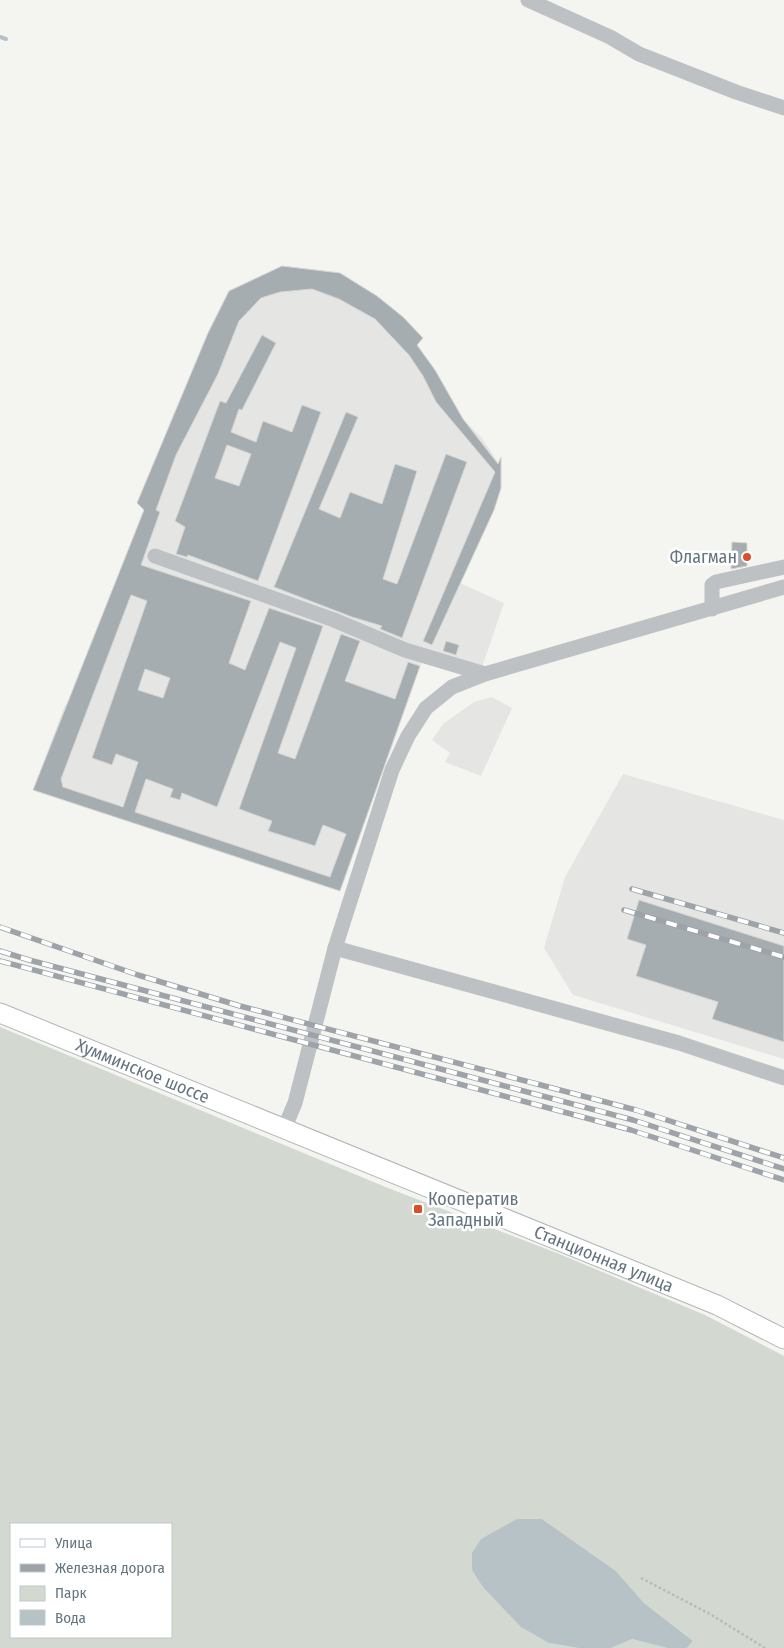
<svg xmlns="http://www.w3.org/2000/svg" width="784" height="1648" font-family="'Fira Sans Condensed',sans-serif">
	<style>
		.built { fill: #e5e6e4 }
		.green { fill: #d3d9d0; fill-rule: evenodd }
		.water { fill: #b6c2c6 }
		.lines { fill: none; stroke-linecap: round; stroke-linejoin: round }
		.stream { stroke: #b6c2c6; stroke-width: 4 }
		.building { fill: #a5adb1; stroke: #d5d5d3; fill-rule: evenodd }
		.major-casing { stroke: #b1b5b8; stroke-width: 21 }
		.path { stroke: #b7babc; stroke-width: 2.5; stroke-dasharray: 2.5 2.5; stroke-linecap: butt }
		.minor { stroke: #bdc1c4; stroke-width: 15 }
		.major { stroke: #fff; stroke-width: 19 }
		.rail-casing { stroke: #9da3a8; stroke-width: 5.5 }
		.rail { stroke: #fff; stroke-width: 4; stroke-dasharray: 11; stroke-linecap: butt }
		.poi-dot { fill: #d94f2c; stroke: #fff; stroke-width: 2 }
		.labels { text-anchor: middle; stroke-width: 5; stroke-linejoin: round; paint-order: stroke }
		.poi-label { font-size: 18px; fill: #657580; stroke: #fff; text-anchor: end }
		.street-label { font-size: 18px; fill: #657580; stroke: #fff }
	</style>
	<rect width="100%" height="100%" fill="#f4f4f0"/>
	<g class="built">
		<polygon points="283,266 340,273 380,298 403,317 423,338 417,345 463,419 482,438 501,467 501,488 494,510 460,583 504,603 482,667 426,651 340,891 33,790 65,705 73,705 144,510 137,503 208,333 229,291"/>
		<polygon points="492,697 512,708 481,776 445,762 450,753 432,740 443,724 474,702"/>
		<polygon points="623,774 784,820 784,1059 573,995 544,948 565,877"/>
	</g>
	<g class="green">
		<path d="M0,1027L388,1188L557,1253L705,1315L784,1356V1648H687L693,1641L644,1603L616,1571L542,1519H517L549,1643L578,1648H0ZM11,1524H171V1637H11Z"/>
		<polygon points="632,1639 667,1648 611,1648"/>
	</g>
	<polygon class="water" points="517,1519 542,1519 616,1571 644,1603 693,1641 687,1648 667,1648 632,1639 611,1648 578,1648 549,1643 521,1627 483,1587 472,1570 472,1553 481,1539"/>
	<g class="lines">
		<polyline class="stream" points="0,37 6,39"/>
	</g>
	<g class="building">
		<path d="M282,266L340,273L377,296L403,317L423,338L417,345L435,370L463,419L498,464L501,457V488L494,510L432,645L423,641L495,472L436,402L423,376L409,355L375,319L339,299L312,289L280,292L261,298L239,321L218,374L176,455L156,510L160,512L141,565L251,601L229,663L245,670L269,608L323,626L278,753L295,759L341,634L360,641L345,681L395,699L408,662L420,666L340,891L33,790L144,510L137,503L208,333L229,291ZM131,595L147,601L92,758L112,765L116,754L138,762L123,807L63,787L61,779ZM280,642L296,648L239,809L272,821L268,831L315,846L323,825L346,834L330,877L135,812L146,779L173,789L170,797L180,800L182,793L217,807ZM145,669L170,678L163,698L138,690Z"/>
		<path d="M262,335L276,343L242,410L239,409L231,432L256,442L263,421L292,432L302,405L321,412L258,581L188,555L187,557L176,554L185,527L175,521L220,401L226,403ZM227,445L251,454L239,486L215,478Z"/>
		<polygon points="346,412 358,417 319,509 340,518 350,492 382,504 395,464 417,471 383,579 397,584 446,454 467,462 402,638 380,629 382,626 352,617 274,587"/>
		<polygon points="732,542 747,543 747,566 731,569"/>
		<polygon points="446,641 459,645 456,655 443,651"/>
		<polygon points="639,900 784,946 784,1042 712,1019 718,1002 636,976 646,945 627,939"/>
	</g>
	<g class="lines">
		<defs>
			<g id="major">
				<path id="s1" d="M0,1013L717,1305L784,1339"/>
			</g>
		</defs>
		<use href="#major" class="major-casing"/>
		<polyline class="path" points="641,1578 710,1614 765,1648"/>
		<g class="minor">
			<polyline points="528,0 610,37 639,54 736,92 784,108"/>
			<polyline points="155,556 334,620 405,650 485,674"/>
			<polyline points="712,609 712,585 716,582 784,567"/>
			<polyline points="335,948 679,1043 784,1078"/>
			<polyline points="284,1129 295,1103 335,948 392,770 408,736 426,708 452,687 485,674 784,587"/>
		</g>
		<use href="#major" class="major"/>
		<defs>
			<g id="rail">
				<polyline points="632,889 784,933"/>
				<polyline points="624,910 784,957"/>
				<polyline points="0,927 138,975 240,1006 636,1110 784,1158"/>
				<polyline points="0,951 29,960 633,1120 784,1169"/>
				<polyline points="0,961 631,1130 784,1180"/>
			</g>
		</defs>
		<use href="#rail" class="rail-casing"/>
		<use href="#rail" class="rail"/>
	</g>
	<g class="poi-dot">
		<circle cx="747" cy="557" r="5"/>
		<rect x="413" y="1204" width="10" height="10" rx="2.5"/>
	</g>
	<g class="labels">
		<g class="poi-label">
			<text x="737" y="563">Флагман</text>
			<text x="428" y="1205" text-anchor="start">Кооператив<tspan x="428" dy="21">Западный</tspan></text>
		</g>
		<g class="street-label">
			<text dy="6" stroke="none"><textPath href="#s1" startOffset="154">Хумминское шоссе</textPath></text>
			<text dy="6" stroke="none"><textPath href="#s1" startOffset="652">Станционная улица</textPath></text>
		</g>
	</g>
	<rect x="10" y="1523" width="162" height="115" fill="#ffffff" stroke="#c1c8cc"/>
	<rect x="20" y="1539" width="25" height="8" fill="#ffffff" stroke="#c1c8cc"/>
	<text x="55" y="1548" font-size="15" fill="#657580">Улица</text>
	<rect x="20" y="1564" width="25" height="8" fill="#9da3a8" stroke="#c1c8cc"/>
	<text x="55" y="1573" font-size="15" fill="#657580">Железная дорога</text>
	<rect x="20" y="1586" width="25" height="15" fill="#d3d9d0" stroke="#c1c8cc"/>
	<text x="55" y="1598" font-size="15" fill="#657580">Парк</text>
	<rect x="20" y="1610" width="25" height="15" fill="#b6c2c6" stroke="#c1c8cc"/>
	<text x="55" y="1623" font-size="15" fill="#657580">Вода</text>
</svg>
